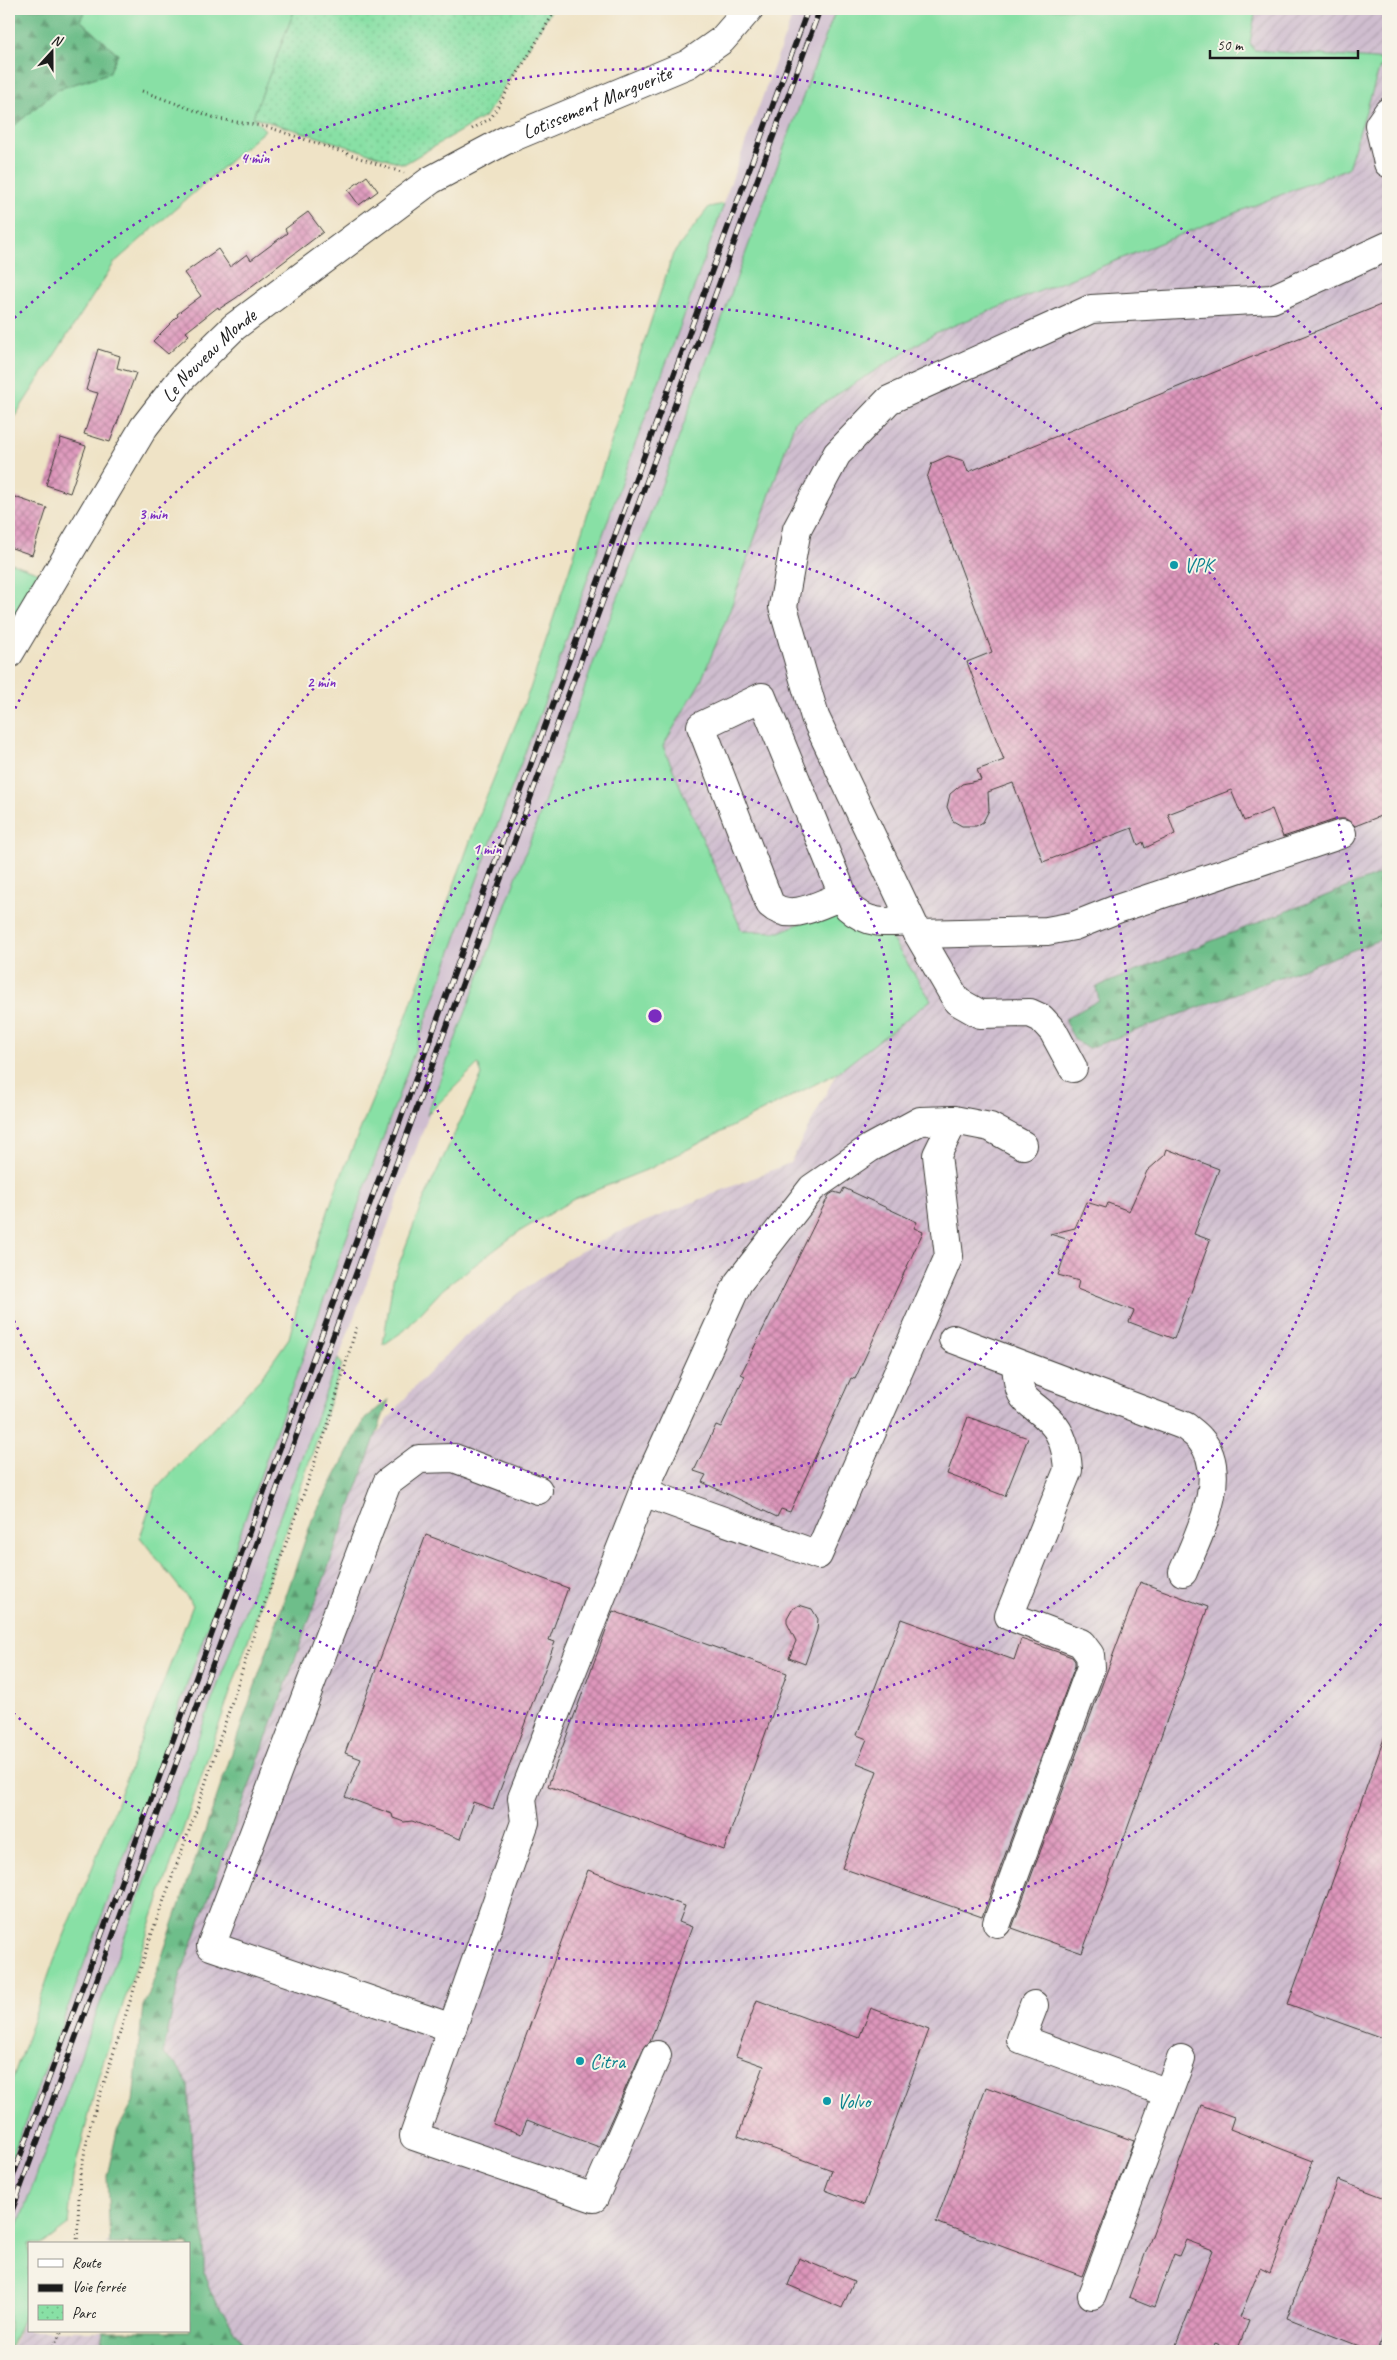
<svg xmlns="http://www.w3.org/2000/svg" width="1397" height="2360" font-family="Caveat,sans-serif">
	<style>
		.industrial { fill: url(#industrial-furrows) }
		.railway { fill: #cfbdcf }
		.grass { fill: #88e0a5; stroke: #527e60 }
		.forest { fill: url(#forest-firs); stroke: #456d53 }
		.park { fill: url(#park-dots); stroke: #527e60 }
		.building { fill: url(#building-cross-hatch) }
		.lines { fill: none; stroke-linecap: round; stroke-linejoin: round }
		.minor-casing { stroke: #3c3a36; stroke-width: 30 }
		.path { stroke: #3c3a36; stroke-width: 3; stroke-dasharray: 1 4; stroke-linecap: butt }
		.minor { stroke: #fff; stroke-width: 28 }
		.rail-casing { stroke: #1c1c1c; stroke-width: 5.5 }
		.rail { stroke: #f7f3e8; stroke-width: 4; stroke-dasharray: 11; stroke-linecap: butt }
		.ring { fill: none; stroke: #7b2cbf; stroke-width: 2.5; stroke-dasharray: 2.5 5 }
		.culture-dot { fill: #0f9aa8; stroke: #f7f3e8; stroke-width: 2 }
		.labels { text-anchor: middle; stroke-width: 4; stroke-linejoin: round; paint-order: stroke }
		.street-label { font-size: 20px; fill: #1c1c1c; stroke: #f7f3e8 }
		.culture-label { font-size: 20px; fill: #0d838f; stroke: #f7f3e8; text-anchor: start }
		.centre { fill: #7b2cbf; stroke: #f7f3e8; stroke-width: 2.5 }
		.ring-label { font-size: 15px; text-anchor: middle; font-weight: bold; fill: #7b2cbf; stroke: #f7f3e8; stroke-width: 4; stroke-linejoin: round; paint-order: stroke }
	</style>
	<defs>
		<pattern id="industrial-furrows" width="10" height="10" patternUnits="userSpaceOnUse" patternTransform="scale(1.25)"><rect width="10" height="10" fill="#cfbdcf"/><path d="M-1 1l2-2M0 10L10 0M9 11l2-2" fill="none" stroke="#b1a2b1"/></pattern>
		<pattern id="forest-firs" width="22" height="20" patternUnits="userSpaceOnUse" patternTransform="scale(1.25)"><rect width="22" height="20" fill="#6ebe8a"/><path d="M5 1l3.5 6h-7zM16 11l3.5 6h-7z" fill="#5a9a70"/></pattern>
		<pattern id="park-dots" width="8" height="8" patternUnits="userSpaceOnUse" patternTransform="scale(1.25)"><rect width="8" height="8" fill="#88e0a5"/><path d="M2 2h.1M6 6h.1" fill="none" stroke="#75c08d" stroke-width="1.8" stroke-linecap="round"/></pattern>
		<pattern id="building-cross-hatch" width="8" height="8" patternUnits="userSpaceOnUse" patternTransform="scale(1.25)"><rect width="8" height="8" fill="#de96bc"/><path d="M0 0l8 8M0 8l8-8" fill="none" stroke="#b37a98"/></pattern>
	</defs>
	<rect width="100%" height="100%" fill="#f7f3e8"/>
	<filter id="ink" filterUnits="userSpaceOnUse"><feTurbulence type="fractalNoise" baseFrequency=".02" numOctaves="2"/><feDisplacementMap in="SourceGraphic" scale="10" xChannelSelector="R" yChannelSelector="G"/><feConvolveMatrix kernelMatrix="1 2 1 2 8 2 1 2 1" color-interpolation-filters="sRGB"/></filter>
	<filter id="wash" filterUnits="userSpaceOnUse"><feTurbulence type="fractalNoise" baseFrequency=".0096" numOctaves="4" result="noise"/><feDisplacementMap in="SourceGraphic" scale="20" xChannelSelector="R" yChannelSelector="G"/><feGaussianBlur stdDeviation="1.12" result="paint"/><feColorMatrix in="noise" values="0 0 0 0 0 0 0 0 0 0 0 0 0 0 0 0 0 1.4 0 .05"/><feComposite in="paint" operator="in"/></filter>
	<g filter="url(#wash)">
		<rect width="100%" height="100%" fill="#efe3c6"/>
		<polygon class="industrial" points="923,9 1388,9 1388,2351 11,2351 29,2303 29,2331 189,2331 189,2244 105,2244 160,2208 150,2045 368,1445 411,1391 462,1339 523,1290 570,1257 617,1233 790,1163 836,1074 651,1168 574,1199 517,1233 447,1283"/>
		<polygon class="railway" points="795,9 836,9 783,150 661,487 601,641 540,814 9,2250 9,2165 165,1747 275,1434 495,831 548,693 626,468 680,327 687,301"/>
		<g class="grass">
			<polygon points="86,9 295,9 253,117 265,130 115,262 13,419 9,417 9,130 58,89 109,73 118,54 80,20"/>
			<polygon points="836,9 1256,9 1250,43 1254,50 1388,60 1388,66 1380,67 1348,168 935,333 795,421 730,610 701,681 663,746 742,931 780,932 835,908 849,926 891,938 931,1000 837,1073 651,1168 574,1199 517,1233 443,1289 405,1330 383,1345 393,1280 422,1203 482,1075 478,1064 427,1115 540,814 601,641 661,487 783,150"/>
			<polygon points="724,204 680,327 626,468 548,693 495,831 275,1434 165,1747 9,2165 9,2089 54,1960 91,1871 193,1605 140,1537 156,1489 261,1378 289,1338 303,1285 335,1191 405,1020 485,800 530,689 673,254 709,207"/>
			<polygon points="9,562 45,575 9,634"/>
			<polygon points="338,1359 342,1364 321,1428 99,2074 73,2177 68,2225 43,2244 29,2244 29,2303 9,2351 9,2250"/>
		</g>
		<g class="forest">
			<polygon points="9,9 86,9 80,20 118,54 109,73 58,89 9,130"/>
			<path d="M1388,871V937L1089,1048C1074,1044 1071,1033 1065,1019L1099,1000L1096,987Z"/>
			<polygon points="389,1399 179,1980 163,2054 177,2065 188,2085 194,2179 204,2235 204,2273 210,2291 248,2351 100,2351 103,2331 189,2331 189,2244 110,2244 107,2176 117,2131 133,2102 143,2006 149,1994 312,1520 365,1419"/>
		</g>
		<polygon class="park" points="295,9 552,9 486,116 404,164 253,117"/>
		<g id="blocks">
			<g class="building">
				<polygon points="367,176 378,191 359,205 348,190"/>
				<polygon points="308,212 323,232 236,298 219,309 218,307 186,332 189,335 168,354 153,341 178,316 177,314 201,296 184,273 218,249 230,267 247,254 251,260 287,233 285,229"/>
				<polygon points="1388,302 1388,813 1355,826 1346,819 1337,819 1283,837 1272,809 1244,821 1231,790 1168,814 1175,834 1145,848 1143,842 1138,845 1132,828 1043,862 1013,783 988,792 989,810 983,822 976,826 962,826 953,821 947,807 950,794 962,784 981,780 977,770 1004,760 967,662 992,652 927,478 932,463 948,456 964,461 968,472"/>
				<polygon points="98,349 120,356 117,368 136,373 110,442 84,434 98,393 86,390"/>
				<polygon points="61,438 86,446 70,493 46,485"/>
				<polygon points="9,495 47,508 32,555 9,547"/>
				<polygon points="1167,1149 1219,1169 1194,1234 1210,1240 1174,1339 1129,1322 1134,1311 1077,1289 1079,1281 1058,1275 1070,1240 1050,1234 1075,1228 1086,1202 1106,1208 1108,1203 1129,1211 1147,1171 1165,1155"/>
				<polygon points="844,1188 917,1222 914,1228 923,1232 855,1379 851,1378 790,1512 781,1509 777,1517 702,1482 706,1475 694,1471 716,1425 721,1427 745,1376 741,1374 829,1195 834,1192 841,1194"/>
				<polygon points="968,1417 1028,1438 1005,1496 947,1474"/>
				<polygon points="426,1535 568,1588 549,1640 555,1642 493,1809 473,1802 460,1839 412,1821 404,1822 393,1818 392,1814 345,1797 361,1759 345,1753"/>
				<polygon points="1140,1582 1208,1607 1082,1953 1012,1928"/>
				<polygon points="799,1605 812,1609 818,1619 817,1630 805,1664 789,1658 796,1641 787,1623 787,1618 792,1609"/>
				<polygon points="613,1611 787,1673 724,1850 548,1786"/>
				<polygon points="901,1619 1014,1660 1021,1639 1072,1657 1075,1661 1075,1666 982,1917 842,1868 877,1771 857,1763 867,1739 857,1735"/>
				<polygon points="1386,1733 1388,1733 1388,2040 1288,2004"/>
				<polygon points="588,1870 685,1906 679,1922 692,1927 650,2042 643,2049 599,2147 527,2120 521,2134 493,2124"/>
				<polygon points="757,2000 859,2038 871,2008 929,2030 864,2205 825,2190 832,2170 738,2136 764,2066 736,2056"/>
				<polygon points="986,2087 1134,2141 1082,2276 936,2222"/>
				<polygon points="1201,2105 1234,2117 1230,2129 1313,2161 1270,2273 1260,2268 1240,2317 1249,2320 1237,2351 1215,2343 1212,2351 1191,2351 1176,2345 1213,2250 1186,2240 1179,2256 1174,2254 1154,2307 1129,2297"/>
				<polygon points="1338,2180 1388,2199 1388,2320 1377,2351 1372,2351 1287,2318"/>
				<polygon points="799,2258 854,2281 842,2308 788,2285"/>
			</g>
		</g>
	</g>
	<g filter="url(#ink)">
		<use href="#blocks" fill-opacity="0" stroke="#3c3a36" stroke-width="1"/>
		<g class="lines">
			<defs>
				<g id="minor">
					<polyline points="1388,112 1379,125 1388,163"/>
					<path id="s1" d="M9,654L144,427L182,378L234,327L431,180L506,140L688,64L722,40L749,9"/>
					<path d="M842,896C820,904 790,923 770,904L701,726L762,697L848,907C868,925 887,923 911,921"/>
					<polyline points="918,934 1047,931 1074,926 1117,909 1342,834"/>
					<polyline points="1073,1068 1053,1031 1041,1018 1030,1013 980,1014 957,1001 918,934 815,717 783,607 797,529 837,454 889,400 1091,309 1272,299 1388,246"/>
					<path d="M953,1339L1185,1426C1190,1430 1196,1434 1200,1439C1231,1474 1198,1536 1183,1572"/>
					<polyline points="643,1492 818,1555 949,1256 937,1155 954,1120"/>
					<path d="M997,1923L1091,1667L1090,1655L1081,1643L1009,1616L1068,1470C1067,1454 1064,1436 1052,1423C1028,1396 1019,1408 1016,1364"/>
					<polyline points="1034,2005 1021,2039 1168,2093"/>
					<polyline points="452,2028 211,1946 387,1483 419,1459 454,1458 538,1490"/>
					<polyline points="657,2055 594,2198 414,2136 525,1822 522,1798 643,1492 738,1283 812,1188 870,1148 920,1121 954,1120 990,1127 1023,1145"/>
					<polyline points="1092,2295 1181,2059"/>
				</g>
			</defs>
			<use href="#minor" class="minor-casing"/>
			<g class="path">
				<polyline points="142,91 218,119 268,127 404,173"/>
				<polyline points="472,129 491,118 556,9"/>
				<polyline points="77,2244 80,2175 90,2126 153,1930 199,1803 257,1625 328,1425 357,1325"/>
				<polyline points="51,2351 62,2331"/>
			</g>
			<use href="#minor" class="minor"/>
			<defs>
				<g id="rail">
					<polyline points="9,2187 808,9"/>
					<polyline points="9,2219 820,9"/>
				</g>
			</defs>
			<use href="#rail" class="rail-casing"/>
			<use href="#rail" class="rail"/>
		</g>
	</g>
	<g class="ring">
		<circle cx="655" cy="1016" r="237"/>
		<circle cx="655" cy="1016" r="473"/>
		<path d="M9 722A710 710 0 1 1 9 1310"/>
		<path d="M1386 1618A947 947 0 0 1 9 1709M9 323A947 947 0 0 1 1386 414"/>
	</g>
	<g class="culture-dot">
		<circle cx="1174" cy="565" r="5"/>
		<circle cx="580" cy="2061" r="5"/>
		<circle cx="827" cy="2101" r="5"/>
	</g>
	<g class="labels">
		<g class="street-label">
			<text dy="7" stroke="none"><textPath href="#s1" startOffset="828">Lotissement Marguerite</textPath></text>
			<text dy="7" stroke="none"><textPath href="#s1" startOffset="361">Le Nouveau Monde</textPath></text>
		</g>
		<g class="culture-label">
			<text x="1184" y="572">VPK</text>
			<text x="590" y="2068">Citra</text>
			<text x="837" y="2108">Volvo</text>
		</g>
	</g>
	<circle cx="655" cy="1016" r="8" class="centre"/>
	<g class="ring-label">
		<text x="255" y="163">4 min</text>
		<text x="153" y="519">3 min</text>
		<text x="321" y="687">2 min</text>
		<text x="487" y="854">1 min</text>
	</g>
	<rect width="1397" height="2360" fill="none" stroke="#f7f3e8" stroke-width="30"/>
	<rect x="28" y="2242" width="162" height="90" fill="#f7f3e8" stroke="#9f9d96"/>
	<rect x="38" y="2259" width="25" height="8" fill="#ffffff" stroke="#9f9d96"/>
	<text x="72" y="2268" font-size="15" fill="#1c1c1c">Route</text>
	<rect x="38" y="2284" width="25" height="8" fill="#1c1c1c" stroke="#9f9d96"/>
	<text x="72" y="2292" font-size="15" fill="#1c1c1c">Voie ferrée</text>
	<rect x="38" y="2305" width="25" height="15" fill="url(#park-dots)" stroke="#9f9d96"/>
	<text x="72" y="2318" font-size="15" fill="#1c1c1c">Parc</text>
	<g transform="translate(52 52) rotate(21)" stroke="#f7f3e8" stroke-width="4" paint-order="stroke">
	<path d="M0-4L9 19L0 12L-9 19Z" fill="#1c1c1c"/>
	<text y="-8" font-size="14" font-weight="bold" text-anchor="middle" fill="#1c1c1c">N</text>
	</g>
	<path d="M1210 50v8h148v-8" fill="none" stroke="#1c1c1c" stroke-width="2.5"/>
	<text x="1217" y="50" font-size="15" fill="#1c1c1c" stroke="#f7f3e8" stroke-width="4" paint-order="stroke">50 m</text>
</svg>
